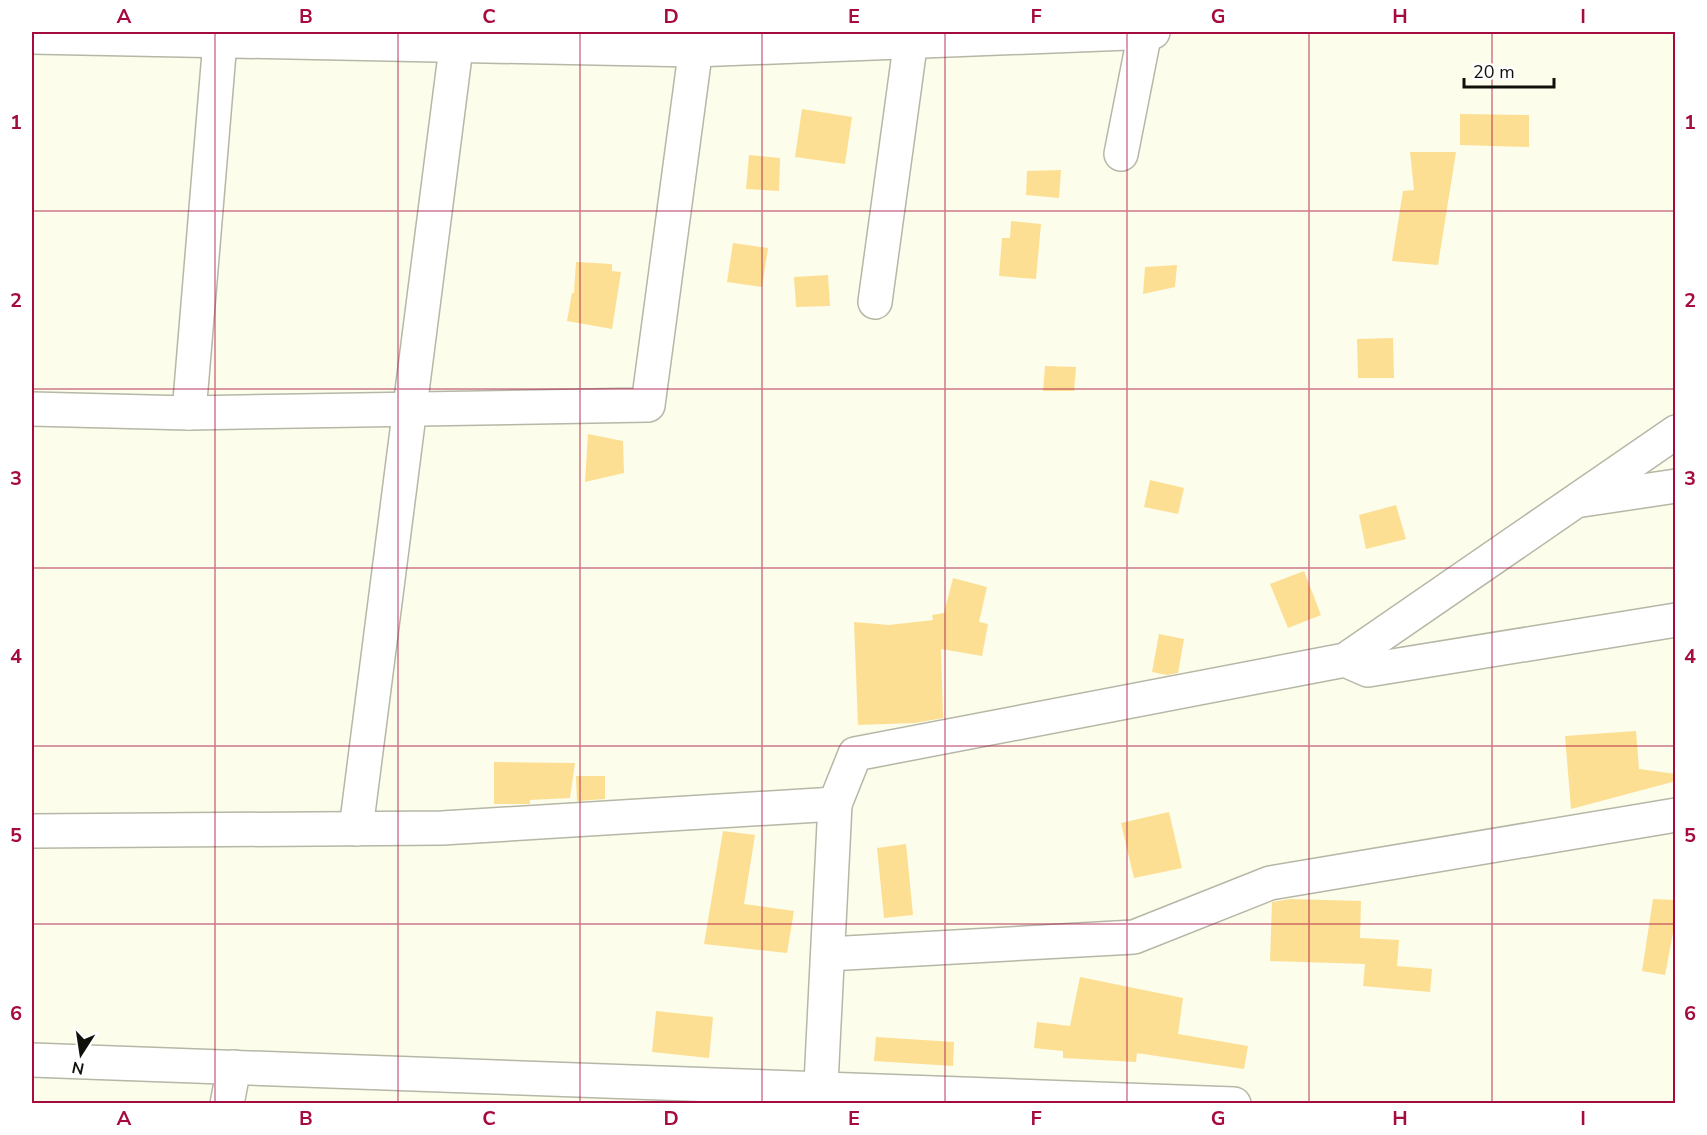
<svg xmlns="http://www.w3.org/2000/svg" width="1707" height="1135" font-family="'Nunito Sans',sans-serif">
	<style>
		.building { fill: #fddf93 }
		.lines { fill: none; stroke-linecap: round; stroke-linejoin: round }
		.street-casing { stroke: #b6b7a6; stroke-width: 36 }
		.street { stroke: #fff; stroke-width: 33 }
		.grid { fill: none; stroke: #a50b3e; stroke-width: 1.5; stroke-opacity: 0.55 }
		.neatline { fill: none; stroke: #a50b3e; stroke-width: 2 }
		.grid-label { font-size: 20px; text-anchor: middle; font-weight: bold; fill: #a50b3e }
	</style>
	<rect width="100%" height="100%" fill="#fcfdeb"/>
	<g class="building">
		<polygon points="802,109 852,117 845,164 795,157"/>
		<polygon points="1460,114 1529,115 1529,147 1460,145"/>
		<polygon points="1410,152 1456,152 1438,265 1392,261 1403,191 1414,190"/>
		<polygon points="749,155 780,158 779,191 746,189"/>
		<polygon points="1061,170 1059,198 1026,195 1027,171"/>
		<polygon points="1011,221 1041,224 1036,279 999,276 1002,238 1010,238"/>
		<polygon points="733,243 768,248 762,287 727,282"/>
		<polygon points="576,262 612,264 612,271 621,272 612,329 567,321 572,293 574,293"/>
		<polygon points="1177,265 1175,287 1143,294 1145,267"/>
		<polygon points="828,275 830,306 796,307 794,277"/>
		<polygon points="1393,338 1394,378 1358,378 1357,339"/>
		<polygon points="1045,366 1076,367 1074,391 1043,391"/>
		<polygon points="588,434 623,441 624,473 585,482"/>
		<polygon points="1150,480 1184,488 1178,514 1144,507"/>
		<polygon points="1396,505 1406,539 1366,549 1359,515"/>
		<polygon points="1304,571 1321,615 1288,628 1270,584"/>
		<polygon points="953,578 987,587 979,622 988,624 982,656 941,649 943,718 915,723 858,725 854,622 889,625 933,620 932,615 944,613"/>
		<polygon points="1159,634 1184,639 1178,673 1167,675 1152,672"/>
		<polygon points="1636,731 1639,769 1676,774 1676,781 1571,809 1565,736"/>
		<polygon points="494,762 575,763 570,798 530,800 530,804 494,804"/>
		<polygon points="576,776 605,776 605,799 577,801"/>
		<polygon points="1169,812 1182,868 1134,878 1121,823"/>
		<polygon points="723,831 755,835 744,904 794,911 787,953 704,944"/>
		<polygon points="906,844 913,915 884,918 877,848"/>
		<polygon points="1290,899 1361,901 1360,938 1399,940 1397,966 1432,969 1430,992 1363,986 1365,964 1270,961 1272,902"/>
		<polygon points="1653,899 1676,900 1676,933 1673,933 1665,975 1642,971"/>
		<polygon points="1080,977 1183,998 1178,1034 1248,1046 1244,1069 1137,1053 1136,1062 1063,1058 1063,1051 1034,1048 1037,1022 1070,1026"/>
		<polygon points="656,1011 713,1017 709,1058 652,1052"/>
		<polygon points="876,1037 954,1042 953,1066 874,1061"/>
	</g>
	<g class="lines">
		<defs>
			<g id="street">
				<polyline points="32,37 695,50 1153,32"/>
				<polyline points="1121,154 1145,32"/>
				<polyline points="875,302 912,32"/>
				<polyline points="32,409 189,413 648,405 698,32"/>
				<polyline points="189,413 220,41"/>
				<polyline points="1582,500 1676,486"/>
				<polyline points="1345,660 1368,670 1676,620"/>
				<polyline points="356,829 458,32"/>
				<polyline points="32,831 442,828 835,804 855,754 1345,660 1676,432"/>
				<polyline points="828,954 1134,937 1270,883 1676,815"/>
				<polyline points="32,1060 1234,1104"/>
				<polyline points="227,1104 234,1067"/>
				<polyline points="820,1104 835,804"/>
			</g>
		</defs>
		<use href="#street" class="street-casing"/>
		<use href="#street" class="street"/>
	</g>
	<path class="grid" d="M215,32V1104M398,32V1104M580,32V1104M762,32V1104M945,32V1104M1127,32V1104M1309,32V1104M1492,32V1104M32,211H1676M32,389H1676M32,568H1676M32,746H1676M32,924H1676"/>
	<rect width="1707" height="1135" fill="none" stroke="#ffffff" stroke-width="66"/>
	<g transform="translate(81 1054) rotate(192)" stroke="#ffffff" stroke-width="4.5" paint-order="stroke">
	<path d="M0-4.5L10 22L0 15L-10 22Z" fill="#10100b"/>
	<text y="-9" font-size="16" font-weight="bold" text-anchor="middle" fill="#10100b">N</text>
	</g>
	<path d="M1464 78v9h90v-9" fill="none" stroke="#10100b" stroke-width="3"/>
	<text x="1473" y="78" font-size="18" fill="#10100b" stroke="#ffffff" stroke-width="4.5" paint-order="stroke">20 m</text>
	<rect x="33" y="33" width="1641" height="1069" class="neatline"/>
	<g class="grid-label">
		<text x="124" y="23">A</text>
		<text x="306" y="23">B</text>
		<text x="489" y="23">C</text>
		<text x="671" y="23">D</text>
		<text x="854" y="23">E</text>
		<text x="1036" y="23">F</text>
		<text x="1218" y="23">G</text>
		<text x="1400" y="23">H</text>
		<text x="1583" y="23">I</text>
		<text x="16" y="129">1</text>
		<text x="1690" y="129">1</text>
		<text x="16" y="307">2</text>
		<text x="1690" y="307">2</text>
		<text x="16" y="485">3</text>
		<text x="1690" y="485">3</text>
		<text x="16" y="663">4</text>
		<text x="1690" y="663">4</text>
		<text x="16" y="842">5</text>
		<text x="1690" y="842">5</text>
		<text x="16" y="1020">6</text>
		<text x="1690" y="1020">6</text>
		<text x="124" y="1125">A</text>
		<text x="306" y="1125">B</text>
		<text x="489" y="1125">C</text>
		<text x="671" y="1125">D</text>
		<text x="854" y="1125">E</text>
		<text x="1036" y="1125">F</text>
		<text x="1218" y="1125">G</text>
		<text x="1400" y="1125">H</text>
		<text x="1583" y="1125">I</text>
	</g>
</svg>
